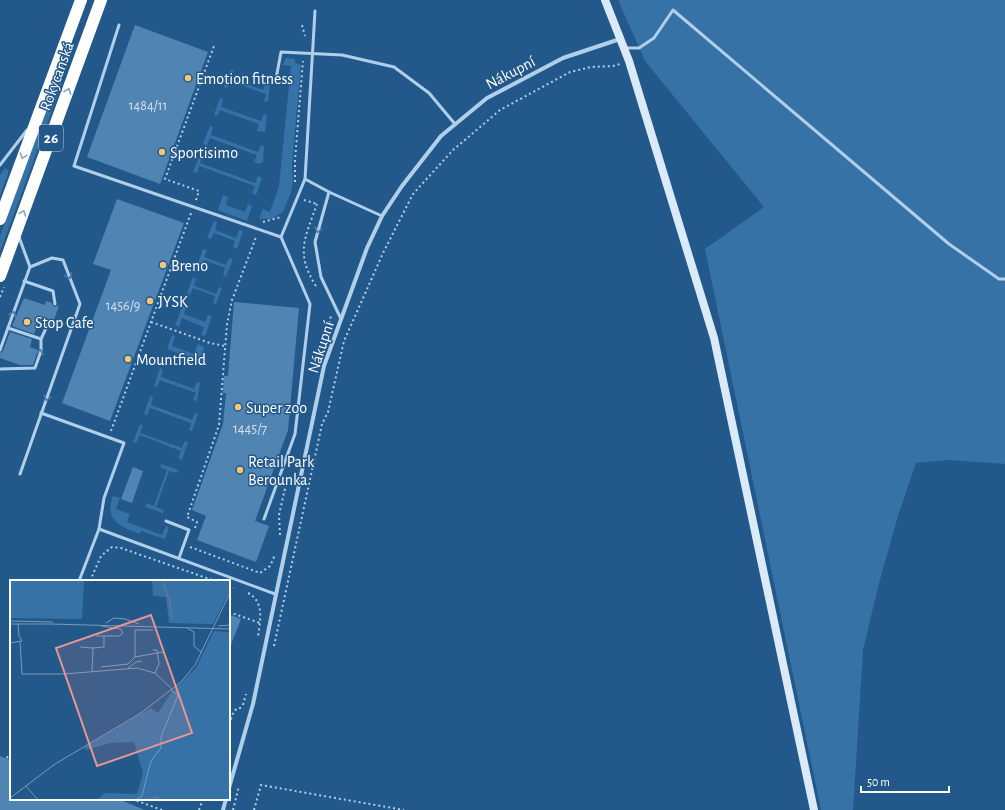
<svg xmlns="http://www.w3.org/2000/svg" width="1005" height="810" font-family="'Alegreya Sans',sans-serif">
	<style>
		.green { fill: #3772a7 }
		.building { fill: #5084b3 }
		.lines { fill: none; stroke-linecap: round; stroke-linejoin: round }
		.path { stroke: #b0cfea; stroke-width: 2; stroke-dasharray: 2 3; stroke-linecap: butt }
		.lane { stroke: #b0cfea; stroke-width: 3 }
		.street { stroke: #b0cfea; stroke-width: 4 }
		.secondary { stroke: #dbeaf8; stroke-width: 8 }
		.highway { stroke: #fff; stroke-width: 12 }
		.oneway { stroke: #86a3bf }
		.oneway2 { stroke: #4d7ca7 }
		.poi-dot { fill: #f5c673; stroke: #23588a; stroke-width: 1.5 }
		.labels { text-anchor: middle; stroke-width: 3; stroke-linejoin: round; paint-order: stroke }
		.number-label { font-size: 14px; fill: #d3e0ec }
		.shield { fill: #23588a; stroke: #bdcddc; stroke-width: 1 }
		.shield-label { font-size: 15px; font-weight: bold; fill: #fff }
		.street-label { font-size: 16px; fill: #fff; stroke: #23588a }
		.poi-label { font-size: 16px; fill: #fff; stroke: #23588a; text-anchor: start }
		.inset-river { fill: none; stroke: #54779b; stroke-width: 2 }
		.inset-road { fill: none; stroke: #7b9bb9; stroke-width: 1 }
		.view { fill: #ea9494; fill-opacity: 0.15; stroke: #ea9494; stroke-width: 2 }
		.inset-edge { fill: none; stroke: #fff; stroke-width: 2 }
	</style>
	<rect width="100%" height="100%" fill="#23588a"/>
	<g class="green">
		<polygon points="618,0 1005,0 1005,464 948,460 916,463 898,516 879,583 863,650 853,810 821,810 705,249 764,207 645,61"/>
		<polygon points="286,58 295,59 295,63 301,65 292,164 293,182 291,192 283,212 271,219 259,219 263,209 270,212 279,186 291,66 283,65"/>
		<polygon points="230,70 234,71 231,78 263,90 266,82 270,84 268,101 264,102 266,94 230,81 227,88 224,87"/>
		<polygon points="60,79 62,83 0,252 0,236 57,81"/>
		<polygon points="220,98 223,99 221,107 261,121 264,114 267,115 265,132 257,131 259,124 220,110 217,116 214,115"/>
		<polygon points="210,126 213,127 211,135 258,152 261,145 264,146 263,162 259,164 254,162 257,155 210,138 207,145 203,144"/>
		<polygon points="200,154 203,155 200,163 255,183 258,176 262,178 256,195 252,193 255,186 199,166 197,173 193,172"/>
		<polygon points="5,168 9,171 0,196 0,175"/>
		<polygon points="223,195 228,197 226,205 245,212 248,204 252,206 247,221 218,210"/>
		<polygon points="214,221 217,222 215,230 236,238 239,230 243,231 237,249 233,247 235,241 214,233 211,239 207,238"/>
		<polygon points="203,249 207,250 204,257 226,265 229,258 233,259 226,277 223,275 225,268 204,260 200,267 197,266"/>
		<polygon points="193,277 196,279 194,286 216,294 219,287 222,288 216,304 213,303 215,296 193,288 190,295 187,293"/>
		<polygon points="183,305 186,306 184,314 205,322 208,315 212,316 205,336 201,335 204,327 182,318 179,327 175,325"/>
		<polygon points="172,335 175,336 172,346 194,354 198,344 204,347 202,362 167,349"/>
		<polygon points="160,368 163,370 161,377 194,389 197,382 200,383 197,401 193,400 196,393 160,380 157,387 154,386"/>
		<polygon points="150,396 153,397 151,405 192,420 195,413 198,414 192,431 189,430 191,423 150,408 147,415 144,414"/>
		<polygon points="140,424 143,426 140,433 182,448 185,441 188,442 182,460 178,458 181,451 140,435 136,443 133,442"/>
		<polygon points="161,464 178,470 177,473 169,471 156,507 164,510 163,513 145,507 147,503 154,506 167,470 160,467"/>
		<path d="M113,496L120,498L116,509L130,514L127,522L162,535L166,526L169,528L165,539L141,531L140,534C120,527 104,520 113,496Z"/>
	</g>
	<g class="building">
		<polygon points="135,25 208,52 160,184 87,157"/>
		<polygon points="117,199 184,223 110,421 62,403 111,270 93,264"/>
		<polygon points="24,298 45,305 46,301 52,303 54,307 59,306 52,325 49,321 45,323 39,320 34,334 12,326"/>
		<polygon points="234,302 299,308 288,430 255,521 269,526 256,562 197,540 206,516 192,510 223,424 226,393 223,393 224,376 228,376"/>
		<polygon points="10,332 32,339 30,347 38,350 33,365 20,365 0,358 0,353 3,351"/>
		<polygon points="133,467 143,471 132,503 121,499"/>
		<polygon points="229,614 241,619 230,647 229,647"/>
		<polygon points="0,756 11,760 11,799 118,799 145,810 0,810"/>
	</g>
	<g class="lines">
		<g class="path">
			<polyline points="302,25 305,36"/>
			<polyline points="295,182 295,160 303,61"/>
			<polyline points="196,200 199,191 165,179 214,46"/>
			<polyline points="304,200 317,204"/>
			<polyline points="263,222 281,217"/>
			<path d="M316,286C295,253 305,238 317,204"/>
			<polyline points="0,297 4,287"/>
			<polyline points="151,322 210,343 225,346"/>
			<polyline points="327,333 331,316"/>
			<polyline points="111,431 191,213"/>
			<polyline points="195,528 197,522 187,517 219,425 227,324 232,300 256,237"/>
			<polyline points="280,535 279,515 287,480"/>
			<polyline points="190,547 260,573 270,566 275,555"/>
			<polyline points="90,581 101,556 112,547 121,548 215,581"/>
			<polyline points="229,586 234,588"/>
			<path d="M248,593C265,602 260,621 258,637"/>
			<polyline points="229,612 260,623"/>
			<polyline points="274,646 322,424 328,412 344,341 383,253 413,194 453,150 500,110 570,72 591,67 613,66 620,64"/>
			<polyline points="243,705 246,694"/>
			<polyline points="229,724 234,711 238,708 243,708"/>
			<polyline points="7,758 9,754 11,755"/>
			<polyline points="132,799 162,810"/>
			<polyline points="199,810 203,799"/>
			<polyline points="233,810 239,786"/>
			<polyline points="254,810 261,785 404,810"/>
		</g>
		<g class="lane">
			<polyline points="119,25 74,166 281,237 305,179 315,11"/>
			<polyline points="626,48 639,48 654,38 673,10 949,244 999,279 1005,279"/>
			<polyline points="276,79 281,52 342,55 394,67 429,93 455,124"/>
			<polyline points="0,165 27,130"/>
			<polyline points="305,179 329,192 382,216"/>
			<polyline points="329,192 315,242 321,277 341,319"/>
			<polyline points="24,281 53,291 55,304"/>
			<polyline points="41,339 48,324"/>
			<polyline points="0,350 30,267 19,237"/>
			<polyline points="0,369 35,368 41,351 41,339 8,328"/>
			<polyline points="41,413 124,443 104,498 99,529"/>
			<polyline points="20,474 80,304 63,260 52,258 30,267"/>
			<polyline points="264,519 295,434 310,304 281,237"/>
			<polyline points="166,521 189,530 179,558"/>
			<polyline points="79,581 99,529 275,594"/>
		</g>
		<g class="street">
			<polyline points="229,788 253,704 324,366 367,248 382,216 402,186 441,136 487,98 563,58 620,39"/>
			<polyline points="223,810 226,799"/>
		</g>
		<polyline class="secondary" points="605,0 629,61 714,338 814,810"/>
		<g class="highway">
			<polyline points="0,219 81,0"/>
			<polyline points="0,276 101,0"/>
		</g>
	</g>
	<defs><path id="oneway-chevron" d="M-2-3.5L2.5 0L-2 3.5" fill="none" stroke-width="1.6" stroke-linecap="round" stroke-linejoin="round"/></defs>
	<g class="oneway">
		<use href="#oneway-chevron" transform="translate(68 91) rotate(-70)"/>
		<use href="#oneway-chevron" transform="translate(23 156) rotate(110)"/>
		<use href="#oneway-chevron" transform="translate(23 213) rotate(-70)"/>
	</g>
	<g class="oneway2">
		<use href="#oneway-chevron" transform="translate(318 230) rotate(106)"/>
		<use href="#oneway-chevron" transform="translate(69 276) rotate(68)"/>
		<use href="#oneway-chevron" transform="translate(13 314) rotate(-71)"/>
		<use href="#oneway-chevron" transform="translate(40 352) rotate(-81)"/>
		<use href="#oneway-chevron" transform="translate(47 398) rotate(110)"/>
	</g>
	<g class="poi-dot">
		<circle cx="188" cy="78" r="4"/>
		<circle cx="162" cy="152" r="4"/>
		<circle cx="163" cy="265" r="4"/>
		<circle cx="150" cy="301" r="4"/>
		<circle cx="27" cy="322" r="4"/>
		<circle cx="128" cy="359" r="4"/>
		<circle cx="238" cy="407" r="4"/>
		<circle cx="240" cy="470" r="4"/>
	</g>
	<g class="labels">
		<g class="number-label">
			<text x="148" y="110">1484/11</text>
			<text x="123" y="310">1456/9</text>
			<text x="250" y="433">1445/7</text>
		</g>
		<rect class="shield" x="39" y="125" width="24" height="26" rx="3"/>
		<g class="shield-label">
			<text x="51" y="143">26</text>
		</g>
		<g class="street-label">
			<text transform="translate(510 72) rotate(-28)" y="6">Nákupní</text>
			<text transform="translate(56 76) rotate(-70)" y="6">Rokycanská</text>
			<text transform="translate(320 347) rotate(-72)" y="6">Nákupní</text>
		</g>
		<g class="poi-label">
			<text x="196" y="84">Emotion fitness</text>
			<text x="170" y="158">Sportisimo</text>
			<text x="171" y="271">Breno</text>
			<text x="158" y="307">JYSK</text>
			<text x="35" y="328">Stop Cafe</text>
			<text x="136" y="365">Mountfield</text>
			<text x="246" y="413">Super zoo</text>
			<text x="248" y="467">Retail Park<tspan x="248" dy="18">Berounka</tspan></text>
		</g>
	</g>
	<g transform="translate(10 580)">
		<rect width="220" height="220" fill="#23588a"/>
		<path d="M0,0H74L72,39L0,38ZM142,0H220V11L203,44L159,43L156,17L143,16ZM204,51L220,52V220H88L94,213L127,214L133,193L124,162L100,163L75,170V167L141,128L148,133L161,113L186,88Z" fill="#3772a7"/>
		<path class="inset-river" d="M152,0L160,22L162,39M136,220L147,217L150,220"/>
		<path class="inset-road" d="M0,41L43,42M96,43L104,38L115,39L129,44M0,44H41M41,44L220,49M91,46L111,49M208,46L220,45M177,48L184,52V66L192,73M143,50H125V77L153,72M86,56H109L113,53L111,49M10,62L12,94H54L127,88L145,93L162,109M0,63L12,61L9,56L8,44M70,67L83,68L82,91M83,68L94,67V56M143,70H147L149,84L145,93M91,87L118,84L125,77M118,88L126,82L132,81M16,206L28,220M0,218L45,184L131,133L171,102L185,85L220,13M126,220L132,216L141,181L151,168V157L168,115L161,110"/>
		<path class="view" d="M141,35L182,153L87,186L46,68Z"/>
		<rect width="220" height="220" class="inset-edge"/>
	</g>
	<path d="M861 786v6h88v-6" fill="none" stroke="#ffffff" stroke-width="2"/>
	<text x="867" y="786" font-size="12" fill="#ffffff" stroke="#23588a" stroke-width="3" paint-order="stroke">50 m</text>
</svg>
